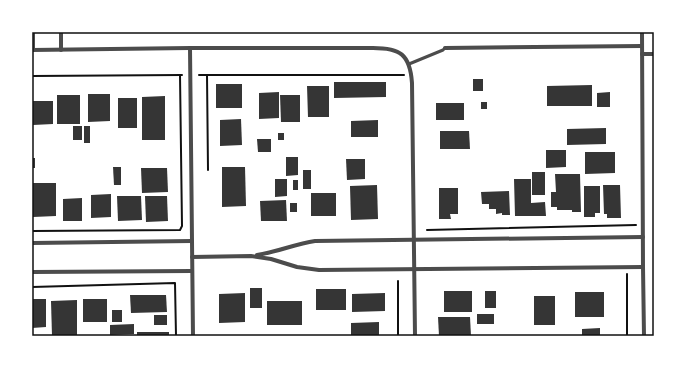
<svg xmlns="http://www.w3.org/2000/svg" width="686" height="368" font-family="Literata,serif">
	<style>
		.building { fill: #353535 }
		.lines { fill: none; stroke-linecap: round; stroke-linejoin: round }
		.path { stroke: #111; stroke-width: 2 }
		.service { stroke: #4c4c4c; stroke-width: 3 }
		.minor { stroke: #4c4c4c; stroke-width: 4 }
		.neatline { fill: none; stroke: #111; stroke-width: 1.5 }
	</style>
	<rect width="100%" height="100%" fill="#fff"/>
	<g class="building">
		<rect x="473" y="79" width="10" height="12"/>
		<polygon points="334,82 386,82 386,97 334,98"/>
		<rect x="216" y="84" width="26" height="24"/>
		<polygon points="592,85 592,106 547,106 547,86"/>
		<polygon points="307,86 329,86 329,117 308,117"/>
		<polygon points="279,92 279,118 259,119 259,93"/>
		<polygon points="610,92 610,107 597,107 597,93"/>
		<polygon points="88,94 110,94 110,121 88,122"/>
		<rect x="57" y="95" width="23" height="29"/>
		<polygon points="280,95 300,95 300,122 281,122"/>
		<polygon points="165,96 165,140 142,140 142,97"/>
		<rect x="118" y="98" width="19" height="30"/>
		<polygon points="32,101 53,101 53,124 33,125"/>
		<rect x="481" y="102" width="6" height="7"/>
		<rect x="436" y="103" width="28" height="17"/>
		<polygon points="241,119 242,145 220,146 220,120"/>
		<polygon points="378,120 378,137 351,137 351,121"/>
		<rect x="73" y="126" width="9" height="14"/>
		<rect x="84" y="126" width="6" height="17"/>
		<polygon points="606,128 606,144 567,145 567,129"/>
		<polygon points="440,131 469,131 470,149 440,149"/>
		<rect x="278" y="133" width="6" height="7"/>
		<polygon points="257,139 271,139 271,152 258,152"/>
		<polygon points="546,150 566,150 566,167 546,168"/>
		<polygon points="585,152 615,152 615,173 585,174"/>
		<polygon points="286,157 298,157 298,175 286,176"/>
		<rect x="32" y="158" width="3" height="10"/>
		<polygon points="346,159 365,159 365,179 347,180"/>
		<polygon points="113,167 121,167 121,185 114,185"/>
		<polygon points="222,167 245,167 246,206 222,207"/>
		<polygon points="141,168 167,168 168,192 142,193"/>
		<rect x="303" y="170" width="8" height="19"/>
		<rect x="532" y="172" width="13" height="23"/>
		<polygon points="555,174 580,174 581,212 572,212 572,210 557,210 557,207 551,207 551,192 556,192"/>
		<polygon points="275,179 287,179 287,196 275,197"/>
		<polygon points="514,179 531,179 531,203 545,202 546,216 515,216"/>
		<rect x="293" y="180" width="5" height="10"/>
		<polygon points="32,183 56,183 56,216 33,217"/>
		<polygon points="377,185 378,219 351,220 350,186"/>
		<polygon points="603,185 620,185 621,218 607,218 607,214 604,214"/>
		<polygon points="584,186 600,186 600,213 595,213 595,217 584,217"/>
		<polygon points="439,188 458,188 458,214 450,214 451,219 439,219"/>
		<polygon points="509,191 510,215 502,215 502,213 496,214 496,209 489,209 489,204 482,204 481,192"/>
		<rect x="311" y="193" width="25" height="23"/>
		<polygon points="111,194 111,217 91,218 91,195"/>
		<polygon points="117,196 141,196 142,220 118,221"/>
		<polygon points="145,196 167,196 168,221 146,222"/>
		<polygon points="82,198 82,221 63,221 63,199"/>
		<polygon points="286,200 287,221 261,221 260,201"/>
		<rect x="290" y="203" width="7" height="9"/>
		<rect x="250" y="288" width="12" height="20"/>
		<rect x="316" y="289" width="30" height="21"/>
		<rect x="444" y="291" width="28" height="21"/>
		<rect x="485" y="291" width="11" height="17"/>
		<rect x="575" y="292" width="29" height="25"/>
		<polygon points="245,293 245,322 219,323 219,294"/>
		<polygon points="385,293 385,311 352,312 352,294"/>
		<polygon points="130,295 166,295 167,312 131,313"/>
		<rect x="534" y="296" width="21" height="29"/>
		<polygon points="32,299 46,299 46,327 32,328"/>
		<rect x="83" y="299" width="24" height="23"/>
		<polygon points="77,300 77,335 52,336 51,301"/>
		<rect x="267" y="301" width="35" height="24"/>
		<rect x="112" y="310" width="10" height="12"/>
		<rect x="477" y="314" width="17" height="10"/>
		<rect x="154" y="315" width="13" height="10"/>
		<polygon points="438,317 470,317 471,336 439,336"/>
		<polygon points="379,322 379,336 351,336 351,323"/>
		<polygon points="134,324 134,334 110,335 110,325"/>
		<polygon points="600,328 600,335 582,335 582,329"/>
		<rect x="137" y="332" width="32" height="4"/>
	</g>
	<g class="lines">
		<g class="path">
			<polyline points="199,75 404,75"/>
			<polyline points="207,75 208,170"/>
			<polyline points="32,76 182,75"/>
			<polyline points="427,230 636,225"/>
			<polyline points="32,231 180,230 182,226 180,75"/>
			<polyline points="627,274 627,336"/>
			<polyline points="32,287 175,283 176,336"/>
			<polyline points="398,336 398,281"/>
		</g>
		<polyline class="service" points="409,64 443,50 445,48"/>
		<g class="minor">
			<polyline points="642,32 643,267 644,336"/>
			<polyline points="190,48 193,336"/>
			<polyline points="445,48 642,46"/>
			<path d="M32,50L190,48H373C400,48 410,54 412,83L415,336"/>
			<polyline points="33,50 33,32"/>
			<polyline points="61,50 61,32"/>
			<polyline points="642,54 654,54"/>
			<polyline points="32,243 192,241"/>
			<path d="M257,255C277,252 295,244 315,241L643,237"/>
			<polyline points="192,257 251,256 271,259 297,267 319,270 643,267"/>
			<polyline points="32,272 192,271"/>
		</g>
	</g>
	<rect width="686" height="368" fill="none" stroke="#ffffff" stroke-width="66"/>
	<rect x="33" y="33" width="620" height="302" class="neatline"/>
</svg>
